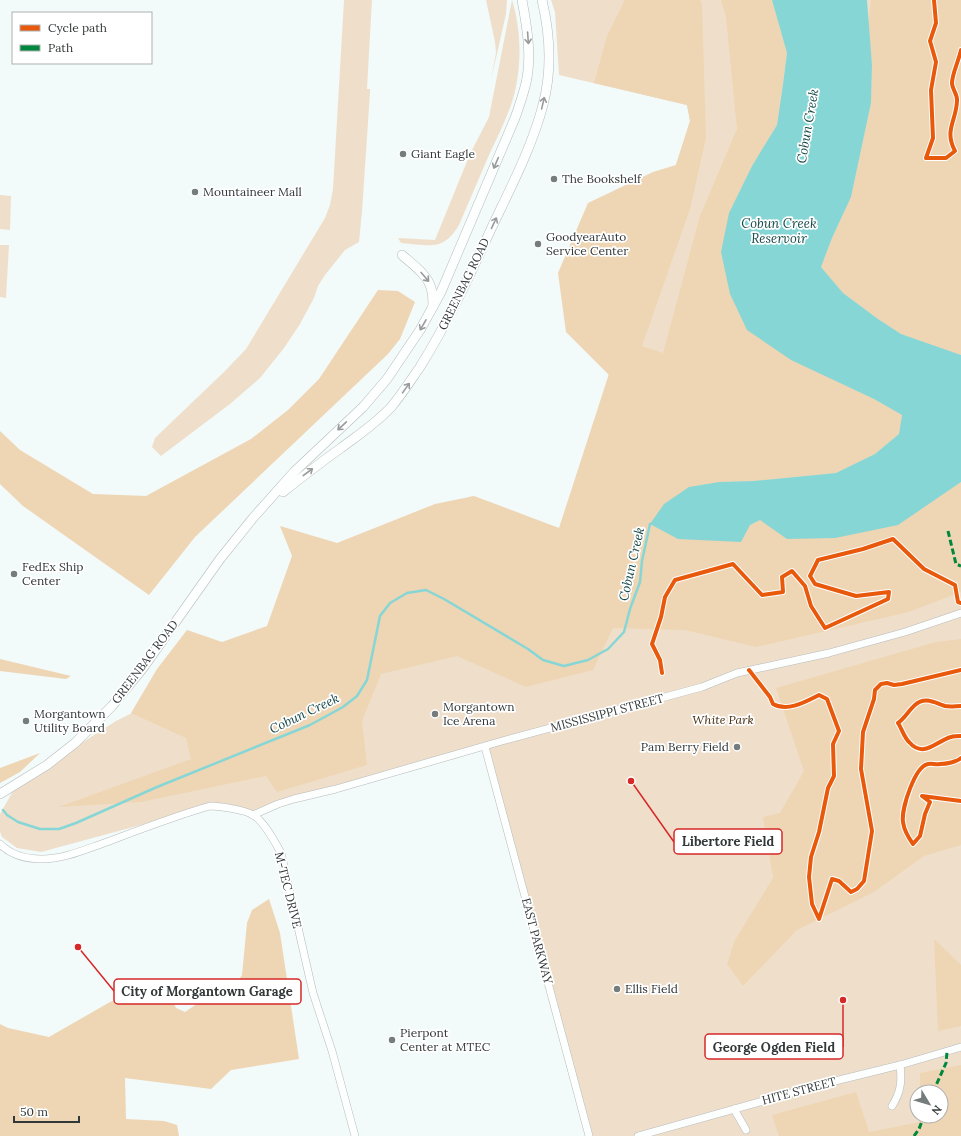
<svg xmlns="http://www.w3.org/2000/svg" width="961" height="1136" font-family="Lora,serif">
	<style>
		.green { fill: #efdfca; fill-rule: evenodd }
		.forest { fill: #eed5b3 }
		.water { fill: #87d6d6 }
		.lines { fill: none; stroke-linecap: round; stroke-linejoin: round }
		.stream { stroke: #87d6d6; stroke-width: 2.5 }
		.minor-casing { stroke: #b6bbbb; stroke-width: 8 }
		.secondary-casing { stroke: #b6bbbb; stroke-width: 10 }
		.minor { stroke: #fdfefe; stroke-width: 7 }
		.secondary { stroke: #fdfefe; stroke-width: 9 }
		.quiet { stroke: #00873e; stroke-width: 3; stroke-dasharray: 6 3; stroke-linecap: butt }
		.cycleway-casing { stroke: #fff; stroke-width: 6 }
		.cycleway { stroke: #e8590c; stroke-width: 4 }
		.oneway { stroke: #989b9b }
		.poi-dot { fill: #757c7c; stroke: #fff; stroke-width: 1.5 }
		.labels { text-anchor: middle; stroke-width: 3.5; stroke-linejoin: round; paint-order: stroke }
		.poi-label { font-size: 12px; fill: #323838; stroke: #fff; text-anchor: start }
		.street-label { font-size: 12px; fill: #323838; stroke: #fff }
		.park-label { font-size: 12px; font-style: italic; fill: #432d12; stroke: #fff }
		.water-label { font-size: 13px; font-style: italic; fill: #184a4a; stroke: #fff }
		.leader { fill: none; stroke: #d62828; stroke-width: 1.5 }
		.callout-dot { fill: #d62828; stroke: #fff; stroke-width: 1.5 }
		.callout { fill: #fff; stroke: #d62828; stroke-width: 1.5 }
		.callout-label { font-size: 13px; text-anchor: middle; font-weight: bold; fill: #323838 }
	</style>
	<rect width="100%" height="100%" fill="#f2fafa"/>
	<g class="green">
		<polygon points="344,0 372,0 367,89 370,89 370,93 362,211 359,242 345,250 325,275 318,286 314,298 300,324 284,348 260,378 230,404 161,456 152,447 155,438 225,371 246,349 325,218 330,205 333,189"/>
		<polygon points="486,0 507,0 506,14 491,80 496,53 495,42"/>
		<path d="M512,0C522,32 522,70 512,102C506,120 497,138 489,155C479,178 469,202 459,225C443,252 429,245 401,243L398,238L435,240L470,154L489,117Z"/>
		<path d="M551,0H961V1136H589L484,747L253,815L225,807L196,810L41,852L17,848L2,837L0,832V814L17,784L116,721L482,538L550,557L690,121L687,105L559,75L555,12ZM917,1092H941V1116H917Z"/>
		<polygon points="0,195 11,196 10,230 0,229"/>
		<polygon points="0,245 9,245 6,298 0,297"/>
	</g>
	<g class="forest">
		<polygon points="625,0 700,0 702,4 706,138 690,209 642,346 663,353 700,216 737,129 726,17 721,0 772,0 787,53 777,125 752,166 729,213 874,399 902,415 899,434 875,454 836,473 753,481 719,482 750,525 760,520 943,494 961,482 961,592 909,612 756,647 685,630 613,628 593,670 526,687 457,656 381,674 362,721 367,765 277,792 266,776 141,802 59,807 191,759 186,738 131,713 157,669 187,630 222,642 267,626 292,556 280,526 337,543 435,504 474,496 559,528 609,375 566,332 558,273 588,203 653,172 676,165 690,121 687,105 594,83 607,36"/>
		<polygon points="871,0 961,0 961,355 901,334 878,319 843,293 821,267 832,238 851,197 871,103 872,65 868,25"/>
		<polygon points="378,290 398,291 415,302 400,339 388,354 195,537 149,595 23,506 0,484 0,431 20,450 93,494 146,496 251,439 288,410 319,379"/>
		<polygon points="961,639 961,845 924,856 874,892 797,930 743,986 727,964 735,940 773,878 763,817 780,813 804,771 776,688 936,642"/>
		<polygon points="0,659 71,676 66,679 0,671"/>
		<polygon points="40,753 20,772 0,783 0,768"/>
		<polygon points="269,899 280,933 299,1059 231,1070 211,1089 125,1078 126,1119 164,1121 177,1125 179,1136 0,1136 0,1024 8,1028 49,1037 110,1002 139,991 167,989 176,1008 185,1012 217,990 237,983 242,975 247,923 252,910"/>
		<polygon points="934,939 961,965 961,1026 938,1031"/>
		<polygon points="961,1065 961,1136 779,1136 772,1115 856,1092 869,1132 920,1122 920,1116 941,1116 941,1092 920,1092 920,1073"/>
	</g>
	<polygon class="water" points="772,0 867,0 872,65 871,103 851,197 832,238 821,267 843,293 878,319 901,334 961,355 961,482 898,525 835,538 787,539 760,520 750,525 741,542 678,539 650,524 664,504 689,487 719,482 753,481 836,473 875,454 899,434 902,415 874,399 791,360 747,330 730,294 721,252 729,213 752,166 777,125 783,84 787,53"/>
	<g class="lines">
		<polyline class="stream" points="3,810 7,815 18,822 40,829 59,829 76,823 157,787 310,725 343,707 357,696 367,680 380,616 390,603 407,593 426,590 444,599 528,649 543,660 564,666 588,660 608,649 624,632 630,609 640,582 642,561 650,524 652,523"/>
		<defs>
			<g id="minor">
				<polyline points="485,747 589,1136"/>
				<polyline points="253,815 278,804 294,799 336,789 502,741 702,687 737,673 829,653 905,632 961,613"/>
				<path d="M0,844C11,855 27,859 42,859C64,859 86,849 107,842C141,829 175,816 210,806C220,806 245,810 253,815C264,821 275,842 281,853L313,993L332,1051L355,1136"/>
				<path d="M892,1106C901,1092 902,1081 900,1065"/>
				<polyline points="734,1109 746,1130"/>
				<polyline points="638,1136 831,1082 900,1065 961,1047"/>
			</g>
			<g id="secondary">
				<path d="M402,255C411,263 428,275 431,288C433,294 433,301 433,307"/>
				<path d="M283,492C302,477 321,462 341,448C358,435 377,423 392,406C402,394 411,380 420,367C448,322 470,275 492,227C511,187 532,147 543,105C552,71 550,34 542,0"/>
				<path d="M0,794L47,765L75,743L112,706L143,668L220,559L253,518L294,472L363,407L387,379L420,330L441,292L515,118C519,107 523,95 526,83C532,56 527,27 522,0"/>
			</g>
		</defs>
		<use href="#minor" class="minor-casing"/>
		<use href="#secondary" class="secondary-casing"/>
		<use href="#minor" class="minor"/>
		<use href="#secondary" class="secondary"/>
		<g class="quiet">
			<polyline points="948,531 956,564 961,566"/>
			<polyline points="933,1092 946,1063 947,1052"/>
			<polyline points="914,1136 919,1129 924,1116"/>
		</g>
		<defs>
			<g id="cycleway">
				<path d="M934,0L936,23L930,41L936,62L931,90L933,138L926,158H946L955,151C944,130 956,122 957,101C958,95 952,89 952,83C952,74 959,60 961,50"/>
				<path d="M749,670L770,697L773,704C788,712 805,702 819,695L827,699L839,731L833,744L834,776L828,788L819,832L811,857L809,877L812,904L819,919L832,879L839,881L851,892L857,889L864,881L872,831L861,769L863,732L874,699L875,690L881,684L887,683L894,685L902,684L961,670"/>
				<polyline points="662,673 660,660 652,644 661,617 665,597 675,580 733,564 762,595 783,592 782,577 792,571 805,586 811,606 825,628 888,599 889,592 856,596 815,584 810,576 818,560 863,549 893,539 924,569 955,585 958,602 961,603"/>
				<path d="M961,706C956,706 950,707 945,706C935,703 925,696 915,705C909,710 905,718 898,723C902,729 904,737 909,742C924,759 936,741 951,737C954,736 958,736 961,736"/>
				<path d="M961,758C957,762 946,764 940,764C936,765 932,763 928,764C915,766 901,809 903,822C904,830 908,837 913,844L920,836L925,814L930,802L922,796L961,801"/>
			</g>
		</defs>
		<use href="#cycleway" class="cycleway-casing"/>
		<use href="#cycleway" class="cycleway"/>
	</g>
	<defs><path id="oneway-shaft" d="M-6 0H5M1.5-3L5.5 0L1.5 3" fill="none" stroke-width="1.6" stroke-linecap="round" stroke-linejoin="round"/></defs>
	<g class="oneway">
		<use href="#oneway-shaft" transform="translate(528 38) rotate(86)"/>
		<use href="#oneway-shaft" transform="translate(543 103) rotate(-77)"/>
		<use href="#oneway-shaft" transform="translate(496 163) rotate(113)"/>
		<use href="#oneway-shaft" transform="translate(494 223) rotate(-65)"/>
		<use href="#oneway-shaft" transform="translate(425 277) rotate(49)"/>
		<use href="#oneway-shaft" transform="translate(423 325) rotate(120)"/>
		<use href="#oneway-shaft" transform="translate(406 388) rotate(-55)"/>
		<use href="#oneway-shaft" transform="translate(342 426) rotate(137)"/>
		<use href="#oneway-shaft" transform="translate(308 472) rotate(-37)"/>
	</g>
	<g class="poi-dot">
		<circle cx="403" cy="154" r="4"/>
		<circle cx="554" cy="179" r="4"/>
		<circle cx="195" cy="192" r="4"/>
		<circle cx="538" cy="244" r="4"/>
		<circle cx="14" cy="574" r="4"/>
		<circle cx="435" cy="714" r="4"/>
		<circle cx="26" cy="721" r="4"/>
		<circle cx="737" cy="747" r="4"/>
		<circle cx="617" cy="989" r="4"/>
		<circle cx="392" cy="1040" r="4"/>
	</g>
	<g class="labels">
		<g class="poi-label">
			<text x="411" y="158">Giant Eagle</text>
			<text x="562" y="183">The Bookshelf</text>
			<text x="203" y="196">Mountaineer Mall</text>
			<text x="546" y="241">GoodyearAuto<tspan x="546" dy="14">Service Center</tspan></text>
			<text x="22" y="571">FedEx Ship<tspan x="22" dy="14">Center</tspan></text>
			<text x="443" y="711">Morgantown<tspan x="443" dy="14">Ice Arena</tspan></text>
			<text x="34" y="718">Morgantown<tspan x="34" dy="14">Utility Board</tspan></text>
			<text x="729" y="751" text-anchor="end">Pam Berry Field</text>
			<text x="625" y="993">Ellis Field</text>
			<text x="400" y="1037">Pierpont<tspan x="400" dy="14">Center at MTEC</tspan></text>
		</g>
		<g class="street-label">
			<text transform="translate(464 284) rotate(-64)" y="4">GREENBAG ROAD</text>
			<text transform="translate(145 662) rotate(-53)" y="4">GREENBAG ROAD</text>
			<text transform="translate(607 713) rotate(-15)" y="4">MISSISSIPPI STREET</text>
			<text transform="translate(288 890) rotate(76)" y="4">M-TEC DRIVE</text>
			<text transform="translate(537 941) rotate(75)" y="4">EAST PARKWAY</text>
			<text transform="translate(799 1091) rotate(-15)" y="4">HITE STREET</text>
		</g>
		<g class="park-label">
			<text x="723" y="724">White Park</text>
		</g>
		<g class="water-label">
			<text transform="translate(807 126) rotate(-80)" y="5">Cobun Creek</text>
			<text x="779" y="228">Cobun Creek<tspan x="779" dy="15">Reservoir</tspan></text>
			<text transform="translate(631 564) rotate(-77)" y="5">Cobun Creek</text>
			<text transform="translate(304 713) rotate(-26)" y="5">Cobun Creek</text>
		</g>
	</g>
	<path class="leader" d="M631 781L674 842M78 947L114 991M843 1000L843 1047"/>
	<g class="callout-dot">
		<circle cx="631" cy="781" r="4"/>
		<circle cx="78" cy="947" r="4"/>
		<circle cx="843" cy="1000" r="4"/>
	</g>
	<g class="callout">
		<rect x="674" y="829" width="108" height="25" rx="4"/>
		<rect x="114" y="979" width="187" height="25" rx="4"/>
		<rect x="705" y="1034" width="138" height="25" rx="4"/>
	</g>
	<g class="callout-label">
		<text x="728" y="846">Libertore Field</text>
		<text x="207" y="996">City of Morgantown Garage</text>
		<text x="774" y="1052">George Ogden Field</text>
	</g>
	<rect x="12" y="12" width="140" height="52" fill="#ffffff" stroke="#adafaf"/>
	<rect x="20" y="25" width="20" height="6" fill="#e8590c" stroke="#adafaf"/>
	<text x="48" y="32" font-size="12" fill="#323838">Cycle path</text>
	<rect x="20" y="45" width="20" height="6" fill="#00873e" stroke="#adafaf"/>
	<text x="48" y="52" font-size="12" fill="#323838">Path</text>
	<g transform="translate(929 1104) rotate(128)"><circle r="19" fill="#ffffff" stroke="#adafaf"/>
	<path d="M0-3L7 15L0 10L-7 15Z" fill="#757c7c"/>
	<text y="-6" font-size="11" font-weight="bold" text-anchor="middle" fill="#323838">N</text>
	</g>
	<path d="M14 1116v6h65v-6" fill="none" stroke="#323838" stroke-width="2"/>
	<text x="20" y="1116" font-size="12" fill="#323838" stroke="#ffffff" stroke-width="3" paint-order="stroke">50 m</text>
</svg>
